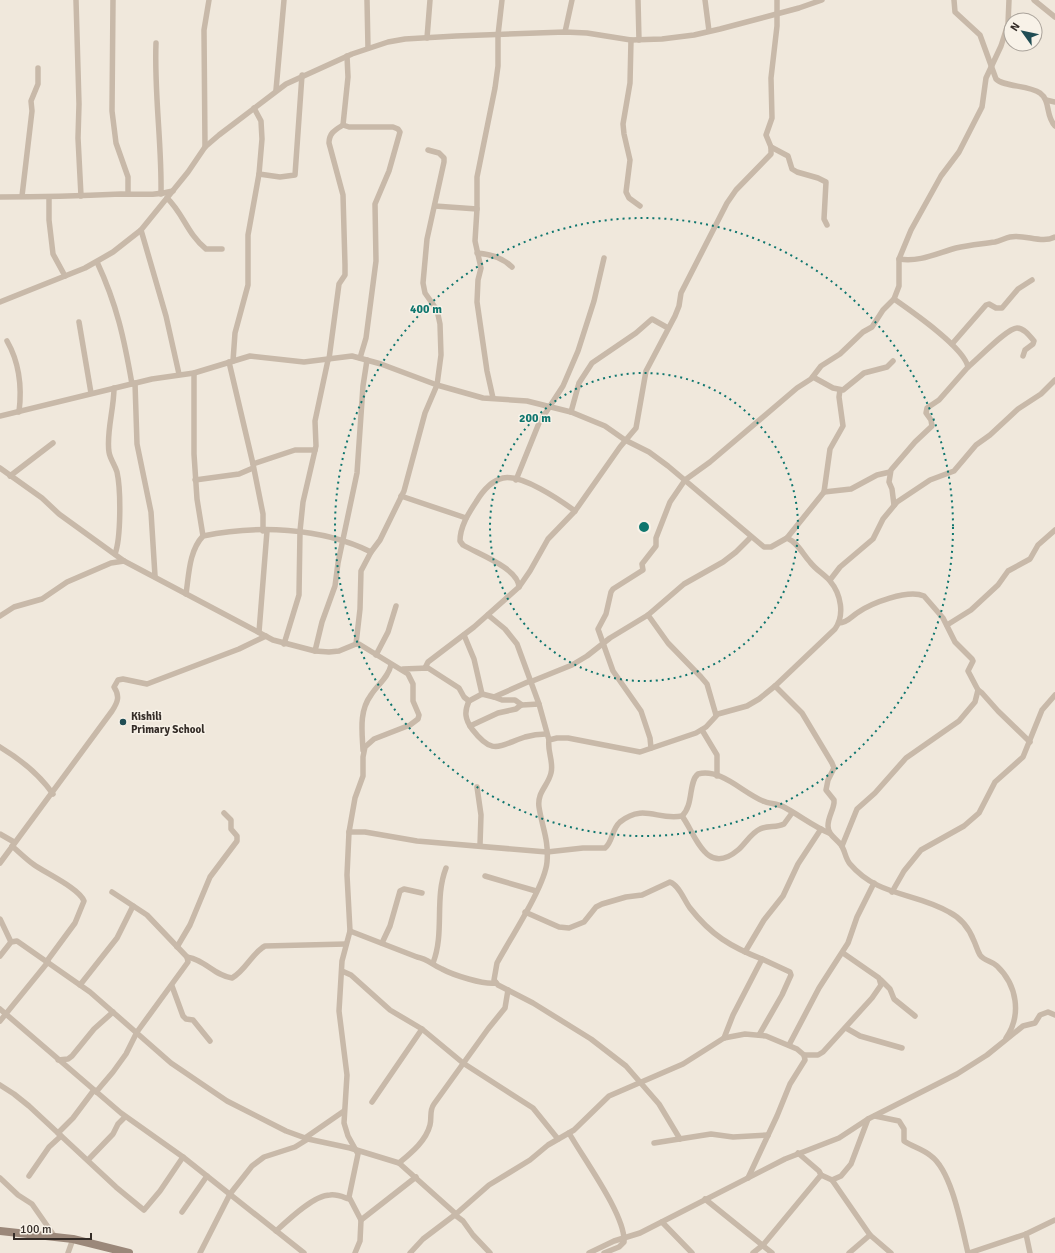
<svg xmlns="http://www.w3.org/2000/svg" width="1055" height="1253" font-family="Signika,sans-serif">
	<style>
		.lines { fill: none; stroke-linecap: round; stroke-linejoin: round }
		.street { stroke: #c8b9a9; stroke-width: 5.5 }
		.secondary { stroke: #9b887a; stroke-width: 8 }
		.ring { fill: none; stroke: #0f766e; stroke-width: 2; stroke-dasharray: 2 4 }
		.poi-dot { fill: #204d54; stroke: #f8f2e8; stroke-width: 1.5 }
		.labels { text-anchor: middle; stroke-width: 3; stroke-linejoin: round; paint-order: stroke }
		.poi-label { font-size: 11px; font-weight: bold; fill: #352d28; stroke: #f8f2e8; text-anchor: start }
		.centre { fill: #0f766e; stroke: #f8f2e8; stroke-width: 2 }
		.ring-label { font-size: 12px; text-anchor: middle; font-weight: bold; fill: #0f766e; stroke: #f8f2e8; stroke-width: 3; stroke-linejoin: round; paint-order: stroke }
	</style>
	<rect width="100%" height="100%" fill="#f0e8dc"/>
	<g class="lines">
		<g class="street">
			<polyline points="76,0 79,104 78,138 81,196"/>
			<polyline points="113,0 112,111 116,143 128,177 128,194"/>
			<polyline points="367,0 368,48"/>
			<polyline points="638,0 639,40"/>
			<polyline points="705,0 709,31"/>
			<path d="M954,0L955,12L980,35L996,79C1004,87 1029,85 1040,93C1051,101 1045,115 1055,126"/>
			<polyline points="1034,0 1055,17"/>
			<polyline points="565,32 572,0"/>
			<polyline points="427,38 430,0"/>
			<polyline points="631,40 630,83 623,124 624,134 630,160 626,192 629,198 640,206"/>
			<path d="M156,43C154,94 162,144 161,194"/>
			<polyline points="347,56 348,77 343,125 349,127 393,127 398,129 400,132 389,171 375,204 376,261 366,338 360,358"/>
			<polyline points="276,90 284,0"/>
			<polyline points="1046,100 1055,102"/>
			<polyline points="205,147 204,30 209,0"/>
			<polyline points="771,147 788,156 792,169 797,172 818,178 826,182 824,219 827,225"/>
			<polyline points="259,174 280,177 295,175 302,75"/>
			<polyline points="22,196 32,111 31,101 38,84 38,68"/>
			<path d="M0,197C40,197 80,196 121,194C139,194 155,196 173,191"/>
			<polyline points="49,197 49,220 53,254 65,276"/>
			<path d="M167,198C183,213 188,235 206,249H222"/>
			<polyline points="435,206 477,209"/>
			<polyline points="141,230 166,316 179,374"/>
			<path d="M477,253C490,254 502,257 512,267"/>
			<path d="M899,259C920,262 935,254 956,248C969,245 982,244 995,242C1000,241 1005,238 1010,237C1025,234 1042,244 1055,237"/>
			<path d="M97,262C117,305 124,338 132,384"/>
			<polyline points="0,302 85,268 113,252 141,230 188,172 205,147 219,135 286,84 352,54 388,42 405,39 456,36 565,32 587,33 631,40 662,39 694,35 720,29 799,8 822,0"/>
			<polyline points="79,322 91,393"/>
			<path d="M7,341C19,362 22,388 19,412"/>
			<polyline points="952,344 986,305 989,304 996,308 1002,308 1018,289 1032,280"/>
			<path d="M329,359L339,284L345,275V265L343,195L329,143C329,133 335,130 343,125"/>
			<polyline points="233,361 235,333 248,285 248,235 259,174 262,139 261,121 254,108"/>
			<polyline points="229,362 253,464 263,514 263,531"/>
			<path d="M968,367C977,360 1007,328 1017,328C1024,328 1030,336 1034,341L1033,344L1025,350L1023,356"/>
			<polyline points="194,373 194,454 197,499 203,536"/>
			<polyline points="813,377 833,388 843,390 864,373 887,367 893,361"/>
			<polyline points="135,383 137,444 151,512 155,576"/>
			<path d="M114,388C114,409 106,433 109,452C110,459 115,465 117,472C121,490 121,538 115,554"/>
			<polyline points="493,398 487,371 477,302 478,280 481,268 475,241 477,209 477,177 495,88 498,66 498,35 502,0"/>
			<polyline points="571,412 579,383 592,363 636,333 652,319 668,328"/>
			<path d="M0,416L152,379L194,373L250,356L304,362L352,356L381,364L437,385L483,398L527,401L571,412L605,426L625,440L649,452L668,466L764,547H771L787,538C798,543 802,553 810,562C816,570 824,574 830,581C841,594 845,615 835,629L775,686L759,699L747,706L718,714L706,727L696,733L640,752L568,738H557L549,740C547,751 554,762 551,773C548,786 537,792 539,807C542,827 549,840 547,862C545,886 510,939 497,963L494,980L498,985L533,1003L591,1039L626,1066L659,1104L680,1139"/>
			<polyline points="253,464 295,450 315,450"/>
			<polyline points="0,468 42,498 59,514 124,561 273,640 315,651 329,652 339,651 356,644 359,644 408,674 413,684 413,701 419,715 418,719 410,725 374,739 365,747 363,757 363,776 355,798 349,832 347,875 350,931 342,961 339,1011 347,1075 344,1123 348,1136 358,1154 349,1197 361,1220 360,1241 355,1253"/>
			<polyline points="10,476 53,443"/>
			<polyline points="195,480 239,474 253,468"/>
			<polyline points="516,480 539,423 563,386 578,351 594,301 604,258"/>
			<polyline points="824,492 851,489 877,475 890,472"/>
			<polyline points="401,496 466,518"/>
			<path d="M894,505L892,489L889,482L891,470L915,442L932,426L931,420L926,413L927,408L939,400L968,367C964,347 911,311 894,299"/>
			<polyline points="787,538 824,492 830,449 843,426 839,397 840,390"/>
			<polyline points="830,580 840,567 873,539 883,519 897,502 930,480 954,471 976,445 990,435 1018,409 1041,394 1055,380"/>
			<path d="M519,587C518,568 478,554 463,545L460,541C460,527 468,514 476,502C482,492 490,481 503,478C522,474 560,500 575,511"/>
			<path d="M186,594C189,574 189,551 203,536C256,525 321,527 371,552"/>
			<polyline points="488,615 505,629 517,644 539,704 549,740"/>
			<polyline points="648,615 668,643 701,677 707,684 716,715"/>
			<polyline points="0,616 14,607 42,599 67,582 111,563 124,561"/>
			<path d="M839,623C847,623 851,617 857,613C871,603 908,589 924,596L943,618L955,642L972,659L973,661L968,671L978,690L975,702L959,721L906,758L875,793L857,809L842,846"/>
			<polyline points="947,625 971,610 998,585 1008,571 1030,559 1038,545 1055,530"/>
			<polyline points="259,632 267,531"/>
			<polyline points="464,635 474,659 482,694"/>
			<polyline points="284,644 299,595 300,531 303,502 316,446 315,421 328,360"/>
			<polyline points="356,644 360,609 361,571 371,552 380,540 404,491 425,413 437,385 441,355 440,324 437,310 425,293 423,283 427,239 444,162 444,158 439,153 428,150"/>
			<polyline points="315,651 322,622 335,586 338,563 357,473 363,386 367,360"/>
			<polyline points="376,655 388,632 396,606"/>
			<polyline points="425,668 428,662 474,627 519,587 530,571 548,539 575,511 620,447 636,428 646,371 675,316 679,306 681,293 727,203 736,190 771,154 771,147 766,135 772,118 771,78 777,26 777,0"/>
			<polyline points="403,669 428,668 459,688 464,697 469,701 482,694 494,697 530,681"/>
			<polyline points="530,682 572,665 587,656 610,638 648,615 684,584 723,562 736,552 751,537"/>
			<path d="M775,686L802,713L832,763L834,768L828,780L826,790L834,800V803C833,811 828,817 828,826C828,835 836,838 841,845C845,850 845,858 850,864C878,897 915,892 949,912C961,918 969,928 974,941C976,945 977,950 980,955C984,961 992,961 997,966C1017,985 1022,1015 1006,1038"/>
			<polyline points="978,690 982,693 998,711 1030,742"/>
			<polyline points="494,697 502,700 515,700 522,705 539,704"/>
			<path d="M469,701C464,712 465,719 472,729C493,756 498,746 525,737C532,735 539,734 546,734"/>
			<polyline points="470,726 498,713 516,709 521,705"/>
			<polyline points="702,730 717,755 717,776"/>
			<path d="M0,747C20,759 39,774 53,794"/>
			<polyline points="651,748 650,738 641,711 613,671 598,629 606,614 611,592 613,589 643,570 642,564 656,546 656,538 670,502 685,480 710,462 797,388 811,379 821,366 840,354 863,332 872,327 883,310 894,299 899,286 899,259 911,230 941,176 959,152 982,107 986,78 1001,46 1008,24 1009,0"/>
			<path d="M363,750C362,731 359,711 371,695C378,684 388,678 391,665"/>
			<polyline points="477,787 481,815 480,845"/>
			<path d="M682,816C696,835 706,877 738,850C745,844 751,833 760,829C768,825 776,828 784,824L792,813"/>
			<path d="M349,832H365L417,841L547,852L583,848H605C613,842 611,830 620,822C644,803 658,821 682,816C694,805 688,782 698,774C721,768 743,793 763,801C769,804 777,803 784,807C799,815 813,826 829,833"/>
			<polyline points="0,834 14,842"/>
			<path d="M12,846C19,852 26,859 33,864C45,873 79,888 84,901L75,923L47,961"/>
			<path d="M0,863L112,711C118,702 120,696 114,687L118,680L123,679L147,684L239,649L266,636"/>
			<polyline points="485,876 536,891"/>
			<polyline points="892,892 904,871 921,850 964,826 979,813 995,782 1023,757 1042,710 1055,695"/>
			<path d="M525,912L559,927L569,928L584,922L596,907L602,904L626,897L642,895L670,882C679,885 684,900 690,908C711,935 731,947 762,959"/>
			<polyline points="0,919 11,942"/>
			<path d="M350,931L417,957C428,959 432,965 442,969C453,975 484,985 496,983"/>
			<polyline points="382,943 390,926 400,891 404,889 422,893"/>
			<polyline points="177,947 190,925 210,877 237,841 237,836 231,829 231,820 224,813"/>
			<polyline points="745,952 764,920 783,896 798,864 821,829"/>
			<polyline points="0,956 11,942 17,941 90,992 171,1063 227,1101 286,1131 308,1139 350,1148 399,1163 456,1214"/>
			<path d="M187,957C204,959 215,976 232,978C246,970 252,953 265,946L346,944"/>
			<path d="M433,963C445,932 434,899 446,868"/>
			<polyline points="342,971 351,975 390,1010 422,1029 463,1063 533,1108 558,1139"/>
			<polyline points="881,980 890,989 894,999 915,1016"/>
			<polyline points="80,985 117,938 133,906"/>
			<polyline points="172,986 183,1016 186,1019 193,1020 210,1041"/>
			<polyline points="0,1009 121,1113 183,1157 304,1253"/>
			<polyline points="0,1021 48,962"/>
			<polyline points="846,1028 860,1036 902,1048"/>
			<polyline points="724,1038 733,1015 762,959 790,972 791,975 782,995 759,1035"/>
			<polyline points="789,1045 819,988 848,943 857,917 874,883"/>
			<polyline points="804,1055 818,1055 823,1052 872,998 881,985 879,978 843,953"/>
			<polyline points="58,1060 68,1059 72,1056 94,1029 113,1012"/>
			<polyline points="0,1085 14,1094 29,1106 116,1187 144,1210 160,1191 183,1157"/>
			<polyline points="96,1092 113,1072 126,1054 137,1032 188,962 187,957 147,915 112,892"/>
			<polyline points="372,1102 422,1029"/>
			<path d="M875,1116L899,1121L904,1129V1141C913,1147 923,1149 931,1156C952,1171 962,1229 968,1253"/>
			<polyline points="58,1133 73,1118 94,1090"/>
			<path d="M569,1133C583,1158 626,1216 624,1242L619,1247L604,1253"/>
			<polyline points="305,1138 344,1111"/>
			<polyline points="654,1143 711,1134 733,1137 768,1135"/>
			<polyline points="88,1160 113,1134 118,1124 125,1117"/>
			<path d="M399,1163C411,1153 426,1141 430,1125C432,1117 429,1111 434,1104L488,1029L505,1008L508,990"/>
			<polyline points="821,1175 832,1180 841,1176 851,1164 868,1119"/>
			<polyline points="29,1176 49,1147 61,1136"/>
			<polyline points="0,1178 18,1195 32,1204 55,1237"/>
			<polyline points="832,1180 870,1235 891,1253"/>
			<polyline points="705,1199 772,1253"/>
			<polyline points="182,1212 207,1176"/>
			<polyline points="455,1215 463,1221 473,1235 490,1253"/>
			<polyline points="361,1220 416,1177"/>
			<polyline points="662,1222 692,1253"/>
			<path d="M276,1231C288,1220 314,1195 330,1195C337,1194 343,1197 349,1199"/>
			<polyline points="1026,1234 1030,1253"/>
			<polyline points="68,1253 73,1239"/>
			<polyline points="200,1253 230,1194 252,1166 264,1157 295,1147 308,1139"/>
			<polyline points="410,1253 423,1239 456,1214 489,1185 530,1160 548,1145 574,1130 609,1096 683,1064 724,1038 745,1034 766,1036 797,1049 804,1055 805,1060 790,1084 777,1116 748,1178"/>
			<polyline points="589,1253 614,1241 640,1233 785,1159 839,1138 868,1119 957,1074 987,1055 1023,1026 1035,1023 1040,1015 1048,1012 1055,1015"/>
			<polyline points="753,1253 763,1245 821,1175 819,1171 798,1153"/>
			<polyline points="849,1253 870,1235"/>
			<polyline points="969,1253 1026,1234 1055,1220"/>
		</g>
		<polyline class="secondary" points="0,1231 73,1239 129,1253"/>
	</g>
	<g class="ring">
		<circle cx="644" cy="527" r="154"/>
		<circle cx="644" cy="527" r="309"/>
	</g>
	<circle class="poi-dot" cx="123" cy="722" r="4"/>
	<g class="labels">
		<g class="poi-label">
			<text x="131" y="720">Kishili<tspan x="131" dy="13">Primary School</tspan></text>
		</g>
	</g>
	<circle cx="644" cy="527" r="6" class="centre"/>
	<g class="ring-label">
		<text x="426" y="313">400 m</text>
		<text x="535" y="422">200 m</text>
	</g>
	<g transform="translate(1023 32) rotate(303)"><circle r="19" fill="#f8f2e8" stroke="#aaa39b"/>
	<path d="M0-3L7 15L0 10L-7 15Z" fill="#204d54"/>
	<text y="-6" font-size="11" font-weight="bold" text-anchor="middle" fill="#352d28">N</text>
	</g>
	<path d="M14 1233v6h77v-6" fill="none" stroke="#352d28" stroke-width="2"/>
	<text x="20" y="1233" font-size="12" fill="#352d28" stroke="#f8f2e8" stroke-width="3" paint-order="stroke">100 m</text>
</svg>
